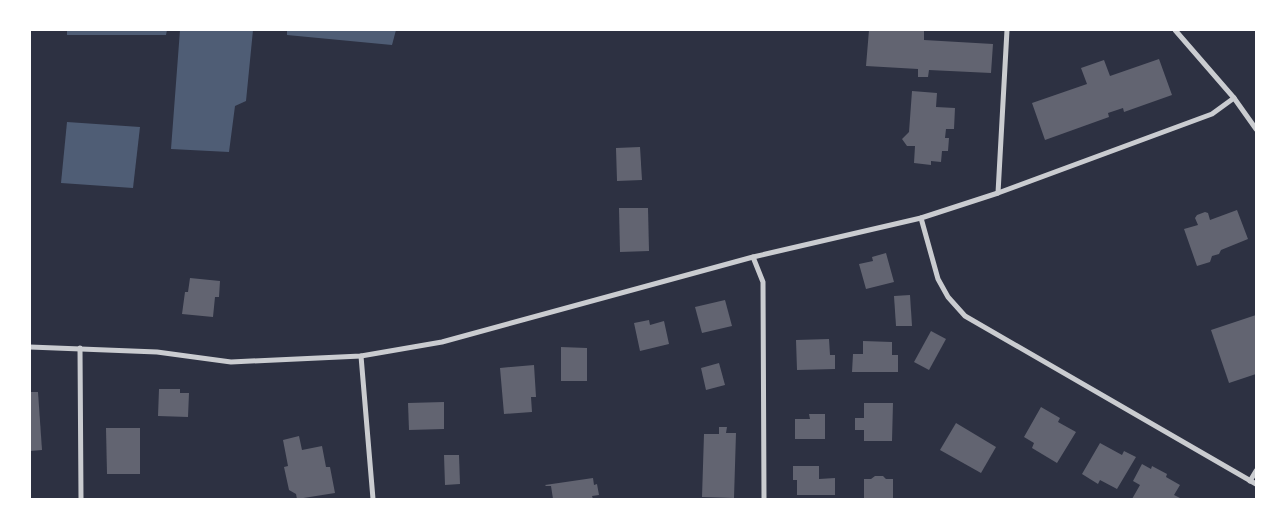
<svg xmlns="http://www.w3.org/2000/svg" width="1286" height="529" font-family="Inter,sans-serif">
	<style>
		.water { fill: #4f5d75 }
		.building { fill: #626471 }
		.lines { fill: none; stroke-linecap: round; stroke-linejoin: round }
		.minor { stroke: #caccd0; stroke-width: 5 }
	</style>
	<rect width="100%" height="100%" fill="#2d3142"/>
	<g class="water">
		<polygon points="67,30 167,30 166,35 67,35"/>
		<polygon points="180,30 253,30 246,101 235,106 229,152 171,149"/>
		<polygon points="287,30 396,30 392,45 287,35"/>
		<polygon points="67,122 140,127 133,188 61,183"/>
	</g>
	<g class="building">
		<polygon points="869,30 924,30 924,40 993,44 991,73 929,70 928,77 918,77 918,69 866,66"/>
		<polygon points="1159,59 1172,95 1124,112 1123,108 1108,113 1109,117 1045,140 1032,103 1087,84 1081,68 1104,60 1110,76"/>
		<polygon points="912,91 937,93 936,107 955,108 954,129 946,129 945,138 949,138 948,151 942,151 941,162 931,161 931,165 914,163 915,146 907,146 902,139 909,132"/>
		<polygon points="640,147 642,180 617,181 616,148"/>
		<polygon points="619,208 648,208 649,251 620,252"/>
		<polygon points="1237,210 1248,239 1221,250 1219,254 1212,256 1210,262 1197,266 1184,229 1198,225 1195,218 1197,215 1205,212 1208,213 1210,220"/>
		<polygon points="886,253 894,282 866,289 859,264 873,261 872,257"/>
		<polygon points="190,278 220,281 219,297 215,297 213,317 182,314 185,292 188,292"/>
		<polygon points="910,295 912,326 896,326 894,296"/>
		<polygon points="725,300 732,326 702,333 695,307"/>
		<polygon points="1256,315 1256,374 1229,383 1211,330"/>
		<polygon points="649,320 650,325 664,321 669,344 640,351 634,323"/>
		<polygon points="931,331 946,339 929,370 914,362"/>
		<polygon points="829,339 830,355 835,355 835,369 797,370 796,340"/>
		<polygon points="863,341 892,342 892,355 898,355 898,372 852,372 853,354 863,354"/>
		<polygon points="561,347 587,348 587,381 561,381"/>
		<polygon points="719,363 725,385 706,390 701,368"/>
		<polygon points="534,365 536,397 531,397 532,412 504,414 500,368"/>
		<polygon points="159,389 180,389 180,393 189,393 188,417 158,416"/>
		<polygon points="30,392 38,392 42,450 30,451"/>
		<polygon points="444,402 444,429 409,430 408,403"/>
		<polygon points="864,403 893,403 892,441 864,441 864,430 855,430 855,418 864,418"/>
		<polygon points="1041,407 1060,418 1058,422 1076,432 1057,463 1032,448 1034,443 1024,437"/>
		<polygon points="809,414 825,414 825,439 795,439 795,419 810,419"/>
		<polygon points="956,423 996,447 981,473 940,450"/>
		<polygon points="719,427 727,427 726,433 736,433 734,498 702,497 704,434 719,434"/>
		<polygon points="106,428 140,428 140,474 107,474"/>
		<polygon points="299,436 302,450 322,446 326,467 330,467 335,493 297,499 296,494 289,490 284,467 288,466 283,440"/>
		<polygon points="1100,443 1122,455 1124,451 1136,457 1117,489 1100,480 1098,484 1082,474"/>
		<polygon points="444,455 459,455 460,484 445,485"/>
		<polygon points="1142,464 1151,469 1152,466 1167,474 1166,477 1180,485 1174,495 1182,499 1132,499 1140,485 1133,481"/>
		<polygon points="793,466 819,466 819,479 835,478 835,495 797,495 797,480 793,480"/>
		<polygon points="875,476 883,476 886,479 893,479 893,499 864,499 864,479 871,479"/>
		<polygon points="593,478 594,485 597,484 599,495 592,496 593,499 553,499 551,486 546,486 545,485"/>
	</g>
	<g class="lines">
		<g class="minor">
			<polyline points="1175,30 1234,98 1256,129"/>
			<polyline points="998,193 1007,30"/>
			<polyline points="921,218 938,279 948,297 965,316 1256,484"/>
			<polyline points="753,257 763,282 764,499"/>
			<polyline points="30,347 157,352 231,362 361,356 442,342 753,257 921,218 998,193 1212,114 1234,98"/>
			<polyline points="80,348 81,499"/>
			<polyline points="361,356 373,499"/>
			<polyline points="1250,481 1256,471"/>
		</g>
	</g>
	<rect width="1286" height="529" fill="none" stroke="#ffffff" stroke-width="62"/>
</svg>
